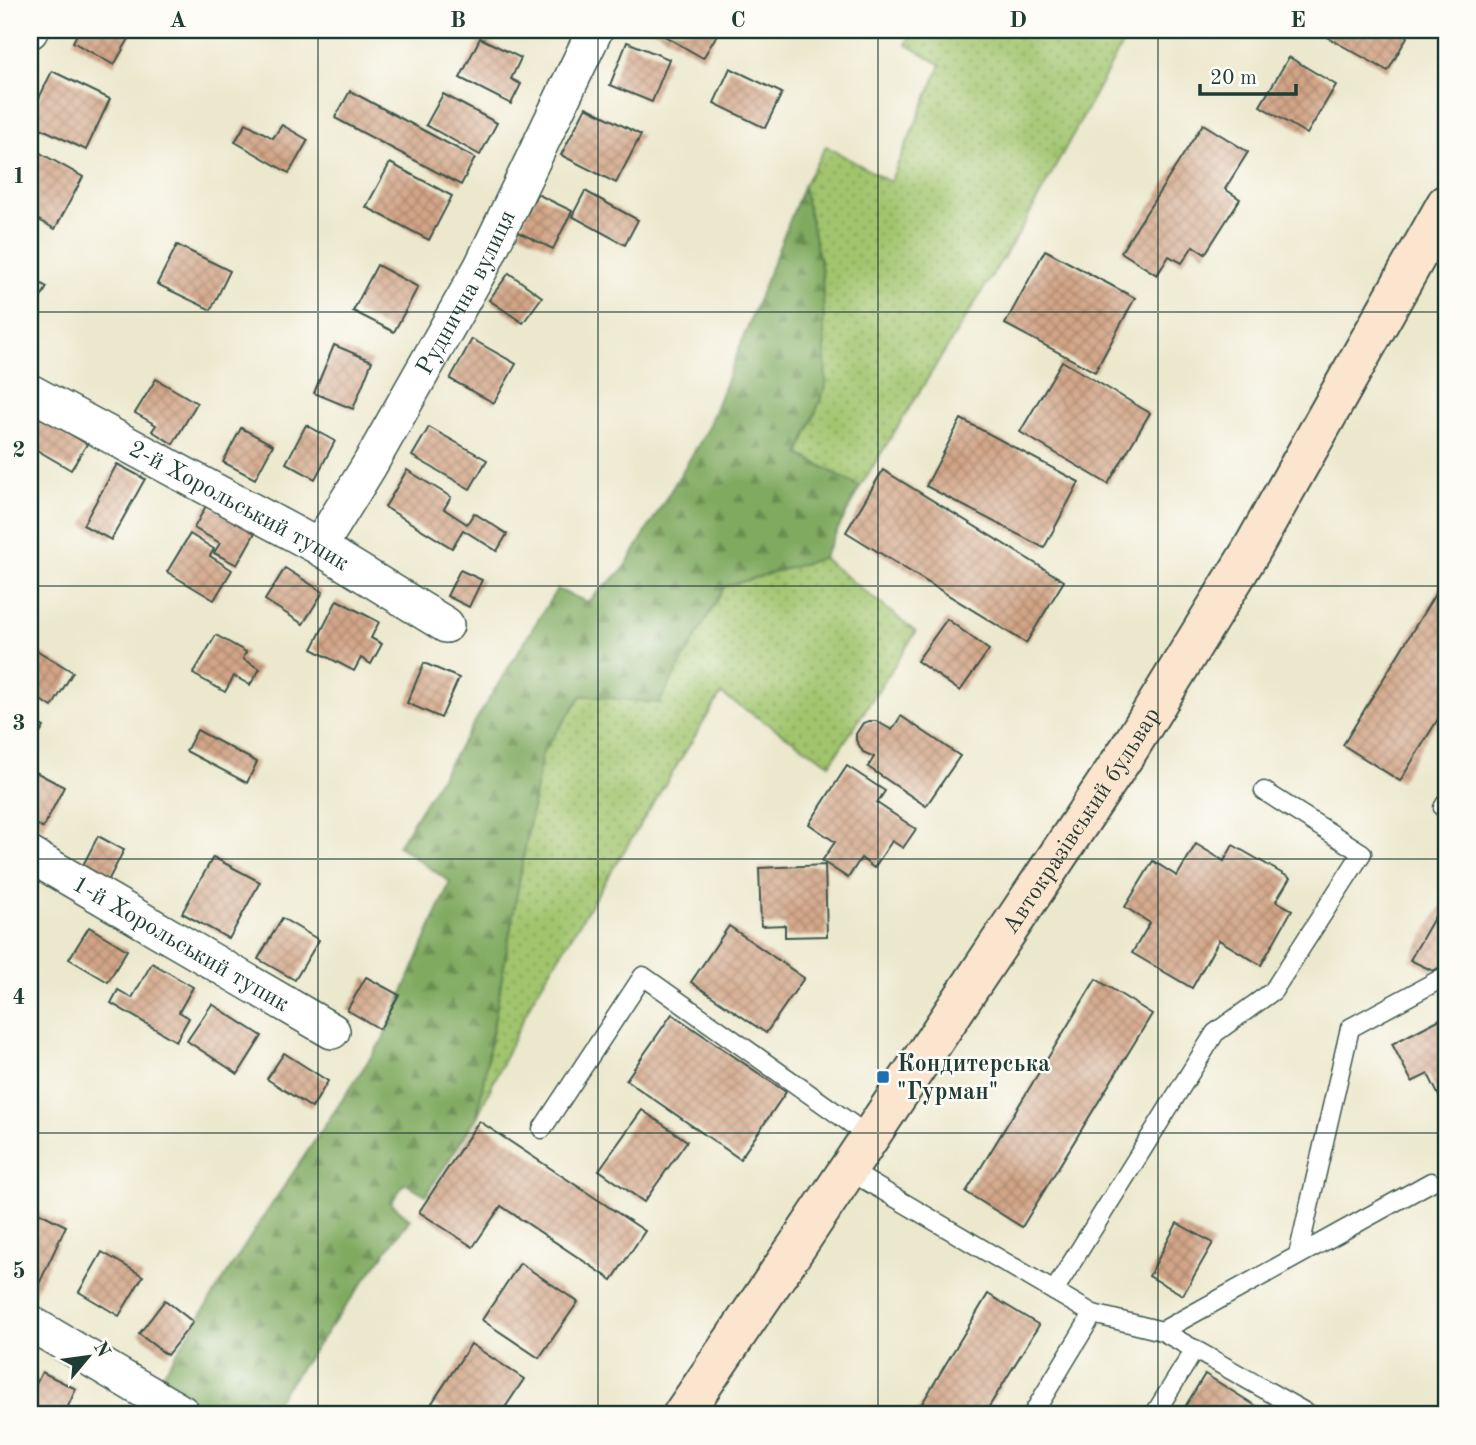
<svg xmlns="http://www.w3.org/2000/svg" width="1476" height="1445" font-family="'Old Standard TT',serif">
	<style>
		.grass { fill: url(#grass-dots); stroke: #608050; stroke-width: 2 }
		.forest { fill: url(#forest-firs); stroke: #50744a; stroke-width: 2 }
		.building { fill: url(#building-cross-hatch) }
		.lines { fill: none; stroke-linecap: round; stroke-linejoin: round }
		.lane-casing { stroke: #3e574b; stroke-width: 21 }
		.street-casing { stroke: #3e574b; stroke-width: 38 }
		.secondary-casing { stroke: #3e574b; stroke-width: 42 }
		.lane { stroke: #fff; stroke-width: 18 }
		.street { stroke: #fff; stroke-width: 35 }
		.secondary { stroke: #fce5cf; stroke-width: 38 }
		.grid { fill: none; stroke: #1f3d34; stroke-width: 2; stroke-opacity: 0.55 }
		.poi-dot { fill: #1f6fb2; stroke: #fdfcf7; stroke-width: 2.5 }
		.labels { text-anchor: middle; stroke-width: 5; stroke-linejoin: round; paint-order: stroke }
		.street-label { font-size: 24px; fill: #1f3d34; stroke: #fdfcf7 }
		.poi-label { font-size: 24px; font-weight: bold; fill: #1f3d34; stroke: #fdfcf7; text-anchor: start }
		.neatline { fill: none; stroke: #1f3d34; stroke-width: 2.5 }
		.grid-label { font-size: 23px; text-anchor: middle; font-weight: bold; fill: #1f3d34 }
	</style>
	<defs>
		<pattern id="grass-dots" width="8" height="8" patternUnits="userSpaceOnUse" patternTransform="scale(1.75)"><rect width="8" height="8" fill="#a1c46d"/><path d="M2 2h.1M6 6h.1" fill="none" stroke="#83a05a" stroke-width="1.8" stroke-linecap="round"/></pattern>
		<pattern id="forest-firs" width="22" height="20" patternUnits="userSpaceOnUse" patternTransform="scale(1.75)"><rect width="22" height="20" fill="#80aa60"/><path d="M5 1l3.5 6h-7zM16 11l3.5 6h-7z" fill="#688c50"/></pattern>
		<pattern id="building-cross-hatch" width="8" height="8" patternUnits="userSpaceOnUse" patternTransform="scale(1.75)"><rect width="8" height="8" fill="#d3a587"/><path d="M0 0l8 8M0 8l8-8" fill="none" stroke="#ab886f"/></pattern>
	</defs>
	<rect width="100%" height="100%" fill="#fdfcf7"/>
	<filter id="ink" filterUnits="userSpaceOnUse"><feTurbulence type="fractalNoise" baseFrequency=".0143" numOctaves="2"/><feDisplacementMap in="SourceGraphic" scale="14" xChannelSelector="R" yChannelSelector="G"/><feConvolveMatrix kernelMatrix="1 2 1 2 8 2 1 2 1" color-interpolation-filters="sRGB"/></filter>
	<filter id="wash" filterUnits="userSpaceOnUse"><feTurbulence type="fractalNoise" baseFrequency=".00686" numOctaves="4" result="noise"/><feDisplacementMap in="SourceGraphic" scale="28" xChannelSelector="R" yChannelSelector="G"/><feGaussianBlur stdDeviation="1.57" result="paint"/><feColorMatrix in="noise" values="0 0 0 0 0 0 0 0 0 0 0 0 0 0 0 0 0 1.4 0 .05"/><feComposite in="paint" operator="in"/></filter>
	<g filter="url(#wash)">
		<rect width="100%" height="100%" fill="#ece8cd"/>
		<g class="grass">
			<polygon points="913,30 1130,30 1023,226 860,487 799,454 826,386 822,271 803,187 826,146 890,182 941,65 906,44"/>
			<polygon points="823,558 916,632 830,764 721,694 532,1000 477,1117 542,753 582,695 659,703 724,587"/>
		</g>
		<polygon class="forest" points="803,187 822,271 826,386 799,454 860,487 823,558 724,587 659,703 582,695 542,753 477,1117 426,1195 405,1183 391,1203 410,1219 266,1415 137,1415 260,1222 383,1039 450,882 398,846 557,589 587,602 623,570 706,432"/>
		<g id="blocks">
			<g class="building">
				<polygon points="79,30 134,30 114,65 73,42"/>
				<polygon points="654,30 720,30 703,58"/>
				<polygon points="1314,30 1411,30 1388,71"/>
				<polygon points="480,38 521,58 511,79 521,84 511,104 460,78"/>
				<polygon points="627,42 669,59 652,102 610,85"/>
				<polygon points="1289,57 1336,85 1307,134 1260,106"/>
				<polygon points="730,68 782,93 765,128 714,103"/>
				<polygon points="52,71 110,99 86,150 30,123 30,117"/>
				<polygon points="350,91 475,158 461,185 335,118"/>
				<polygon points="443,94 497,123 480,155 426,125"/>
				<polygon points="586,107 641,135 616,183 561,155"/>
				<polygon points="246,123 273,138 282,125 308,140 289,173 235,142"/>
				<polygon points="1203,124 1248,152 1225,189 1240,199 1205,254 1193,246 1182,263 1169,256 1157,275 1121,252"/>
				<polygon points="33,149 83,177 55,229 30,215 30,155"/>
				<polygon points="390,163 452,196 429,240 366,207"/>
				<polygon points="585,191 638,220 625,245 572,216"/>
				<polygon points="537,194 572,211 553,249 518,232"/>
				<polygon points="177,245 230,271 211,310 157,284"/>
				<polygon points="1045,250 1135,298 1095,372 1005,324"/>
				<polygon points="377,265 418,287 394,332 353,311"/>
				<polygon points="509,273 542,297 523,323 489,300"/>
				<polygon points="30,277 47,287 30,316"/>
				<polygon points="472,339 516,364 494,403 450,379"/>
				<polygon points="334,345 372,361 353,409 314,393"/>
				<polygon points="1062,361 1150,413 1108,484 1020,432"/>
				<polygon points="156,379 197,403 173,444 152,431 156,425 135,413"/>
				<polygon points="33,412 87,444 71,470 30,446 30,418"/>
				<polygon points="961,419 1079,482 1044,548 926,486"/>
				<polygon points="306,425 335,441 315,479 286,463"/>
				<polygon points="429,427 487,460 470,489 412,456"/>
				<polygon points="241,428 273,445 255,479 223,462"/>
				<polygon points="117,464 145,479 111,540 83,525"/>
				<polygon points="407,470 451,497 444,509 467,524 474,513 507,534 497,551 463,530 452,548 385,507"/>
				<polygon points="883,470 1064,581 1026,643 846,532"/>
				<polygon points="207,504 256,531 237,565 214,553 220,543 194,528"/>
				<polygon points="190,534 214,549 210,556 232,570 214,600 167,572"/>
				<polygon points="285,568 323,592 303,624 265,600"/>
				<polygon points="460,570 482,580 469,607 447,596"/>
				<polygon points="1446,576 1446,706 1400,781 1343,745"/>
				<polygon points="337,600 379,622 371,638 382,644 371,664 361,658 354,671 312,649"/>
				<polygon points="947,619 989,650 960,691 917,661"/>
				<polygon points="216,635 246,652 243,659 260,669 250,685 234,676 225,692 193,674"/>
				<polygon points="33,648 73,672 52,707 30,694 30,653"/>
				<polygon points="424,663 459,678 441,718 407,703"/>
				<polygon points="901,716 960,756 926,806 868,767 874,757 863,752 856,740 856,734 863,723 869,721 876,721 892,730"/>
				<polygon points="30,718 44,727 30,749"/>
				<polygon points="197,730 257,762 247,783 186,751"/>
				<polygon points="847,766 885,791 877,803 916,829 903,848 892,841 874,868 861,858 848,878 822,861 835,842 809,824"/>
				<polygon points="30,769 64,787 43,828 30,821"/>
				<polygon points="98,836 124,850 108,881 82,867"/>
				<polygon points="1196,844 1224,861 1233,845 1290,878 1276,901 1292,910 1261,965 1219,940 1192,988 1132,953 1150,923 1125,907 1153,861 1177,876"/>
				<polygon points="213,857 260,882 229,939 182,913"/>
				<polygon points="825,865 827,936 785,937 785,925 761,926 759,868"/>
				<polygon points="1442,904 1446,906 1446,964 1433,971 1410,960"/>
				<polygon points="282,918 319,940 295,980 258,959"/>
				<polygon points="729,926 804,978 766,1033 691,982"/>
				<polygon points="89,927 127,950 108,982 69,959"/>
				<polygon points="152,963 193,987 179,1012 189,1018 176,1041 111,1003 118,990 132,998"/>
				<polygon points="366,977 399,995 380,1029 347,1010"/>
				<polygon points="1096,979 1152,1014 1022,1227 966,1192"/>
				<polygon points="212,1004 262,1036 238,1074 187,1041"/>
				<polygon points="672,1014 786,1092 740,1159 626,1080"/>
				<polygon points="1446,1016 1446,1110 1428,1074 1412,1082 1392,1044"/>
				<polygon points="284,1053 328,1081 312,1108 267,1079"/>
				<polygon points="642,1110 687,1141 644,1202 599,1170"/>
				<polygon points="479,1121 645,1231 612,1280 501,1206 473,1247 419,1212"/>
				<polygon points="30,1208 66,1226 32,1299 30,1298"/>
				<polygon points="1177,1223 1213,1243 1183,1295 1149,1276"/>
				<polygon points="102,1252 143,1276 119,1316 79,1292"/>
				<polygon points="520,1263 578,1302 539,1358 482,1320"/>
				<polygon points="988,1294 1039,1325 984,1415 915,1415"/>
				<polygon points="165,1300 193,1322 167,1355 139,1334"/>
				<polygon points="471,1344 524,1379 500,1415 451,1415 432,1403"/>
				<polygon points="42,1372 76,1389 64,1415 30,1415 30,1396"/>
				<polygon points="1205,1374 1264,1411 1261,1415 1180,1415"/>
			</g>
		</g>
	</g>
	<g filter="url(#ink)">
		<use href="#blocks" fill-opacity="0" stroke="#3e574b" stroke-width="2"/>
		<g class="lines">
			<defs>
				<g id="lane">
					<polyline points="1443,808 1446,803"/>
					<polyline points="542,1129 643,976 870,1137"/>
					<polyline points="848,1170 1093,1314 1032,1415"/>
					<polyline points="1298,1255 1350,1028 1446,976"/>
					<polyline points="1054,1291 1215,1033 1273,991 1362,853 1264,791"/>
					<polyline points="1093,1314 1162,1331 1310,1415"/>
					<polyline points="1162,1331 1431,1182"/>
					<polyline points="1154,1415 1195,1349"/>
				</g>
				<g id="street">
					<polyline points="30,31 30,30"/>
					<path id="s1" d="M30,392L319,547L446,625"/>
					<path id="s2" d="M319,547L369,466L482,266L595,30"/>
					<path id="s3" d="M30,855L332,1031"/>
					<polyline points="30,1323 182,1413"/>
				</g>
				<g id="secondary">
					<path id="s4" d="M682,1415L797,1246L1129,749L1251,551L1446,204"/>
				</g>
			</defs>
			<use href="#lane" class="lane-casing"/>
			<use href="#street" class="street-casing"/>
			<use href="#secondary" class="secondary-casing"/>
			<use href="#lane" class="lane"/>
			<use href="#street" class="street"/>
			<use href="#secondary" class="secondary"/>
		</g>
	</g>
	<path class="grid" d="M318,30V1415M598,30V1415M878,30V1415M1158,30V1415M30,312H1446M30,586H1446M30,859H1446M30,1133H1446"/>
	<rect class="poi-dot" x="876" y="1070" width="14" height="14" rx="3.5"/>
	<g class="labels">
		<g class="street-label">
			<text dy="8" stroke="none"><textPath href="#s2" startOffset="294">Руднична вулиця</textPath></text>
			<text dy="8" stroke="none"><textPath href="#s1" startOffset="238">2-й Хорольський тупик</textPath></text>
			<text dy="8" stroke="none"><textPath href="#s4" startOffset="716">Автокразівський бульвар</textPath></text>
			<text dy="8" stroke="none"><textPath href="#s3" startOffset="175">1-й Хорольський тупик</textPath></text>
		</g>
		<g class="poi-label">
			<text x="897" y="1071">Кондитерська<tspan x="897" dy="28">"Гурман"</tspan></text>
		</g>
	</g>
	<rect width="1476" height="1445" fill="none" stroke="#fdfcf7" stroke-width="77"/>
	<g transform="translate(88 1357) rotate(61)" stroke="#fdfcf7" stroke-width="5" paint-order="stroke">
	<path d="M0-5L12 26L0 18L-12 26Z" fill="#1f3d34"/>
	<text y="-10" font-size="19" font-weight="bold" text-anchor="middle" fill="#1f3d34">N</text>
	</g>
	<path d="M1200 84v10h96v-10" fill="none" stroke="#1f3d34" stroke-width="3.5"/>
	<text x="1210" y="84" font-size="21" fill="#1f3d34" stroke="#fdfcf7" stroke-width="5" paint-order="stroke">20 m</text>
	<rect x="38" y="38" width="1400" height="1368" class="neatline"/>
	<g class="grid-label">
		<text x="178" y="27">A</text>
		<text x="458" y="27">B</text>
		<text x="738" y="27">C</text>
		<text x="1018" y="27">D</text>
		<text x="1298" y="27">E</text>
		<text x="19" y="183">1</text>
		<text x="19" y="457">2</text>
		<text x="19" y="730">3</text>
		<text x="19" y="1004">4</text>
		<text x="19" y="1278">5</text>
	</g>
</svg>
